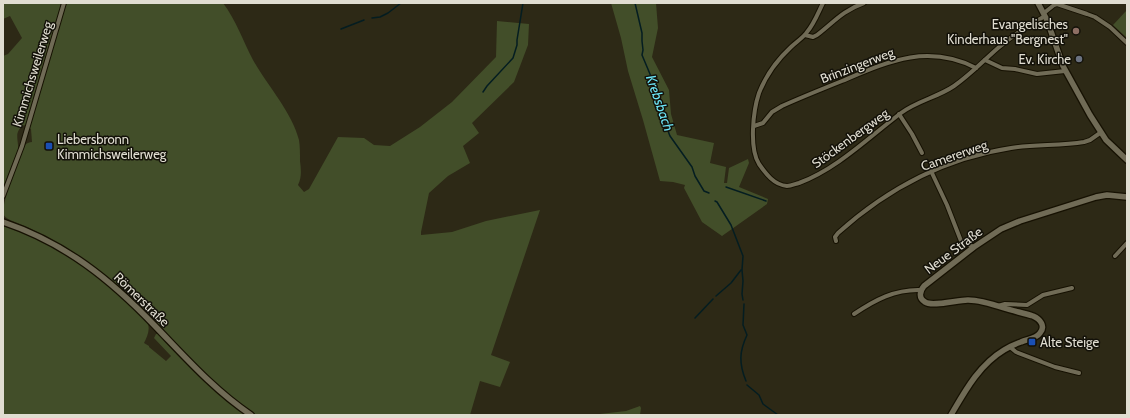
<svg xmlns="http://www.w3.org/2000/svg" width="1130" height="418" font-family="Cabin,sans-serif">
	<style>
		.green { fill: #424e29 }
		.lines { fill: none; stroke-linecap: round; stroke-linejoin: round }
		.stream { stroke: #041d21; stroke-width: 1.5 }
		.street-casing { stroke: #161102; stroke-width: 6 }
		.secondary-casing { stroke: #161102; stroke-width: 8 }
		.street { stroke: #706b56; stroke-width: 4 }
		.secondary { stroke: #706b56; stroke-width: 5.5 }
		.education-dot { fill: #8d6e63; stroke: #131109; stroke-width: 1.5 }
		.worship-dot { fill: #6b7280; stroke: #131109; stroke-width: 1.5 }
		.transit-dot { fill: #1a4fb4; stroke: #131109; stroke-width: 1.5 }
		.labels { text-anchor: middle; stroke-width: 3; stroke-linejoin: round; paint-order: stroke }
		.poi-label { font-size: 13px; fill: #e0ddd1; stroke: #131109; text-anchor: end }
		.street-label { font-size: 13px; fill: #e0ddd1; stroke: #131109 }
		.water-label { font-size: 14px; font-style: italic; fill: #6ce4f5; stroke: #131109 }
	</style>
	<rect width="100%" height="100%" fill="#2d2916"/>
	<g class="green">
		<path d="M3,3H223C236,20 243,41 253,60C267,85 292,112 299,140C300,146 300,154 300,161C301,169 302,177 298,185L304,192L309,189L338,137L364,138L374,145L390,146L420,127L452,102L496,57L497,21L529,24L528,45L514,82L472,123L479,133L463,146L470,163L448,176L429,193L421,232V235L452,232L486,221L540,210L491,355L510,362L500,387L480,381L470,415H256C208,383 171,338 130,297L125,291L120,280L117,281L118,285H117C85,257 49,235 10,220C7,218 4,217 3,213C2,204 20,151 26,144C28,143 29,142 32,142L31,129L24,125C13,132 19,140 18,150L3,187V56L8,54L22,38L10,16L3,19Z"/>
		<polygon points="611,3 656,3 658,28 652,57 669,90 671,114 677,135 714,143 710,163 726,167 724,183 727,183 729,168 748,159 749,163 739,187 768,199 767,204 722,236 702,222 684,188 685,185 673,182 660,181 643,120 628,71 621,38"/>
		<polygon points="1127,10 1127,38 1113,25"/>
		<path d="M3,226C51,242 88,266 125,301C130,306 144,317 147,322C151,329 147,337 144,343L149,346V347L166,361L171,356L154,338L156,334H159L214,390L246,415H3Z"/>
		<polygon points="640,406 641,408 640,415 591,415 626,411"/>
	</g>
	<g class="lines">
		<g class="stream">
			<polyline points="635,3 642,33 642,41 643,50 642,55 663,105 664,121 670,136 692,167 695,176 704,191 709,193"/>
			<polyline points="372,18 380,17 388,13 401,3"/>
			<polyline points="341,29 364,20"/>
			<polyline points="483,92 487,86 513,58 517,45 517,40 523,3"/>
			<polyline points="726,187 766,201"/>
			<polyline points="715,201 717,202 731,225 743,256 742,270 743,281 742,294 743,300"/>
			<polyline points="716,296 731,283 741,270"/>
			<path d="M744,304L743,325L747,335C739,352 739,364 746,381"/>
			<polyline points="695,318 713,299"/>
			<polyline points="747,385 759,395 763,404 778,415"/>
		</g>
		<defs>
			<g id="street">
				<path d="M823,3C818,13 814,24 807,32C803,38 796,42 791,47C777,60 766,75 759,93C753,111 749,148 759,164C766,174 774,185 787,186C791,186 795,184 799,183C837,169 869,137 901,113C917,101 938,97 954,86C970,75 983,61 998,48C1012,36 1029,25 1045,16"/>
				<polyline points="1044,13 1054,5 1057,4 1087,14 1095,17 1110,27 1127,43"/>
				<path d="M805,35L813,37L817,35C834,22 842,11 864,3"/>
				<polyline points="985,60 1002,68 1015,69 1037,74 1065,71"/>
				<polyline points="899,114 912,134 922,153"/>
				<path d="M754,126L763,123L772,112L782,106C802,97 822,89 842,81C887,62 927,43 976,68"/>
				<polyline points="931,171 947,205 961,241 974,247"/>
				<polyline points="3,196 22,146 64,3"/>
				<path d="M836,241L835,237L838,233C887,189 946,158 1011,148C1035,144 1060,146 1084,142L1090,140L1100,133"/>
				<polyline points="1115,256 1127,243"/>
				<polyline points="998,306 1005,304 1027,305 1043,295 1072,288"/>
				<path d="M854,314C875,300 895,289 921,290"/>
				<polyline points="1010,347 1016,352 1055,367 1079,373"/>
			</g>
			<g id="secondary">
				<polyline points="1038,3 1047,20 1063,66 1090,115 1106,140 1127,160"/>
				<path d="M3,222C65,243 110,279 155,326C185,357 214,390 251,415"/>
				<path d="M951,415C965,391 979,365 1004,350C1009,347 1015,344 1021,342C1027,339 1036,339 1040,333C1046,326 1040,319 1033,316C1024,313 1013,311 1004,308C992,304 980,300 968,300C957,300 932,307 925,302C918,298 920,291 924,286L974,247L1001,229L1020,221L1096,197L1107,195L1127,197"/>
			</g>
		</defs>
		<use href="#street" class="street-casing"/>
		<use href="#secondary" class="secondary-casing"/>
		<use href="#street" class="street"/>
		<use href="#secondary" class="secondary"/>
	</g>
	<circle class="education-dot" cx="1076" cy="31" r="4"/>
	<circle class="worship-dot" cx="1079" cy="59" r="4"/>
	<g class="transit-dot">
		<rect x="45" y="142" width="8" height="8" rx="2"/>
		<rect x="1028" y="338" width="8" height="8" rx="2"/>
	</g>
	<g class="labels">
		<g class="poi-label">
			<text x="1068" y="29">Evangelisches<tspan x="1068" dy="15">Kinderhaus "Bergnest"</tspan></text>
			<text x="1071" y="64">Ev. Kirche</text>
			<text x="57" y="144" text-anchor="start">Liebersbronn<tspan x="57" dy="15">Kimmichsweilerweg</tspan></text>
			<text x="1040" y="347" text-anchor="start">Alte Steige</text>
		</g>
		<g class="street-label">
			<text transform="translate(857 65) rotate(-21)" y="5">Brinzingerweg</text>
			<text transform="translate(32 74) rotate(-73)" y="5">Kimmichsweilerweg</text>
			<text transform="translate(850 138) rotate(-36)" y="5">Stöckenbergweg</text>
			<text transform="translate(954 155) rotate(-19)" y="5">Camererweg</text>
			<text transform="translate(953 250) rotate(-37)" y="5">Neue Straße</text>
			<text transform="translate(142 299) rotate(44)" y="5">Römerstraße</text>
		</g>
		<g class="water-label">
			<text transform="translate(660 103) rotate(71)" y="5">Krebsbach</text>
		</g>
	</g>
	<rect width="1130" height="418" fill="none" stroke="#e0ddd1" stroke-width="8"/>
</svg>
